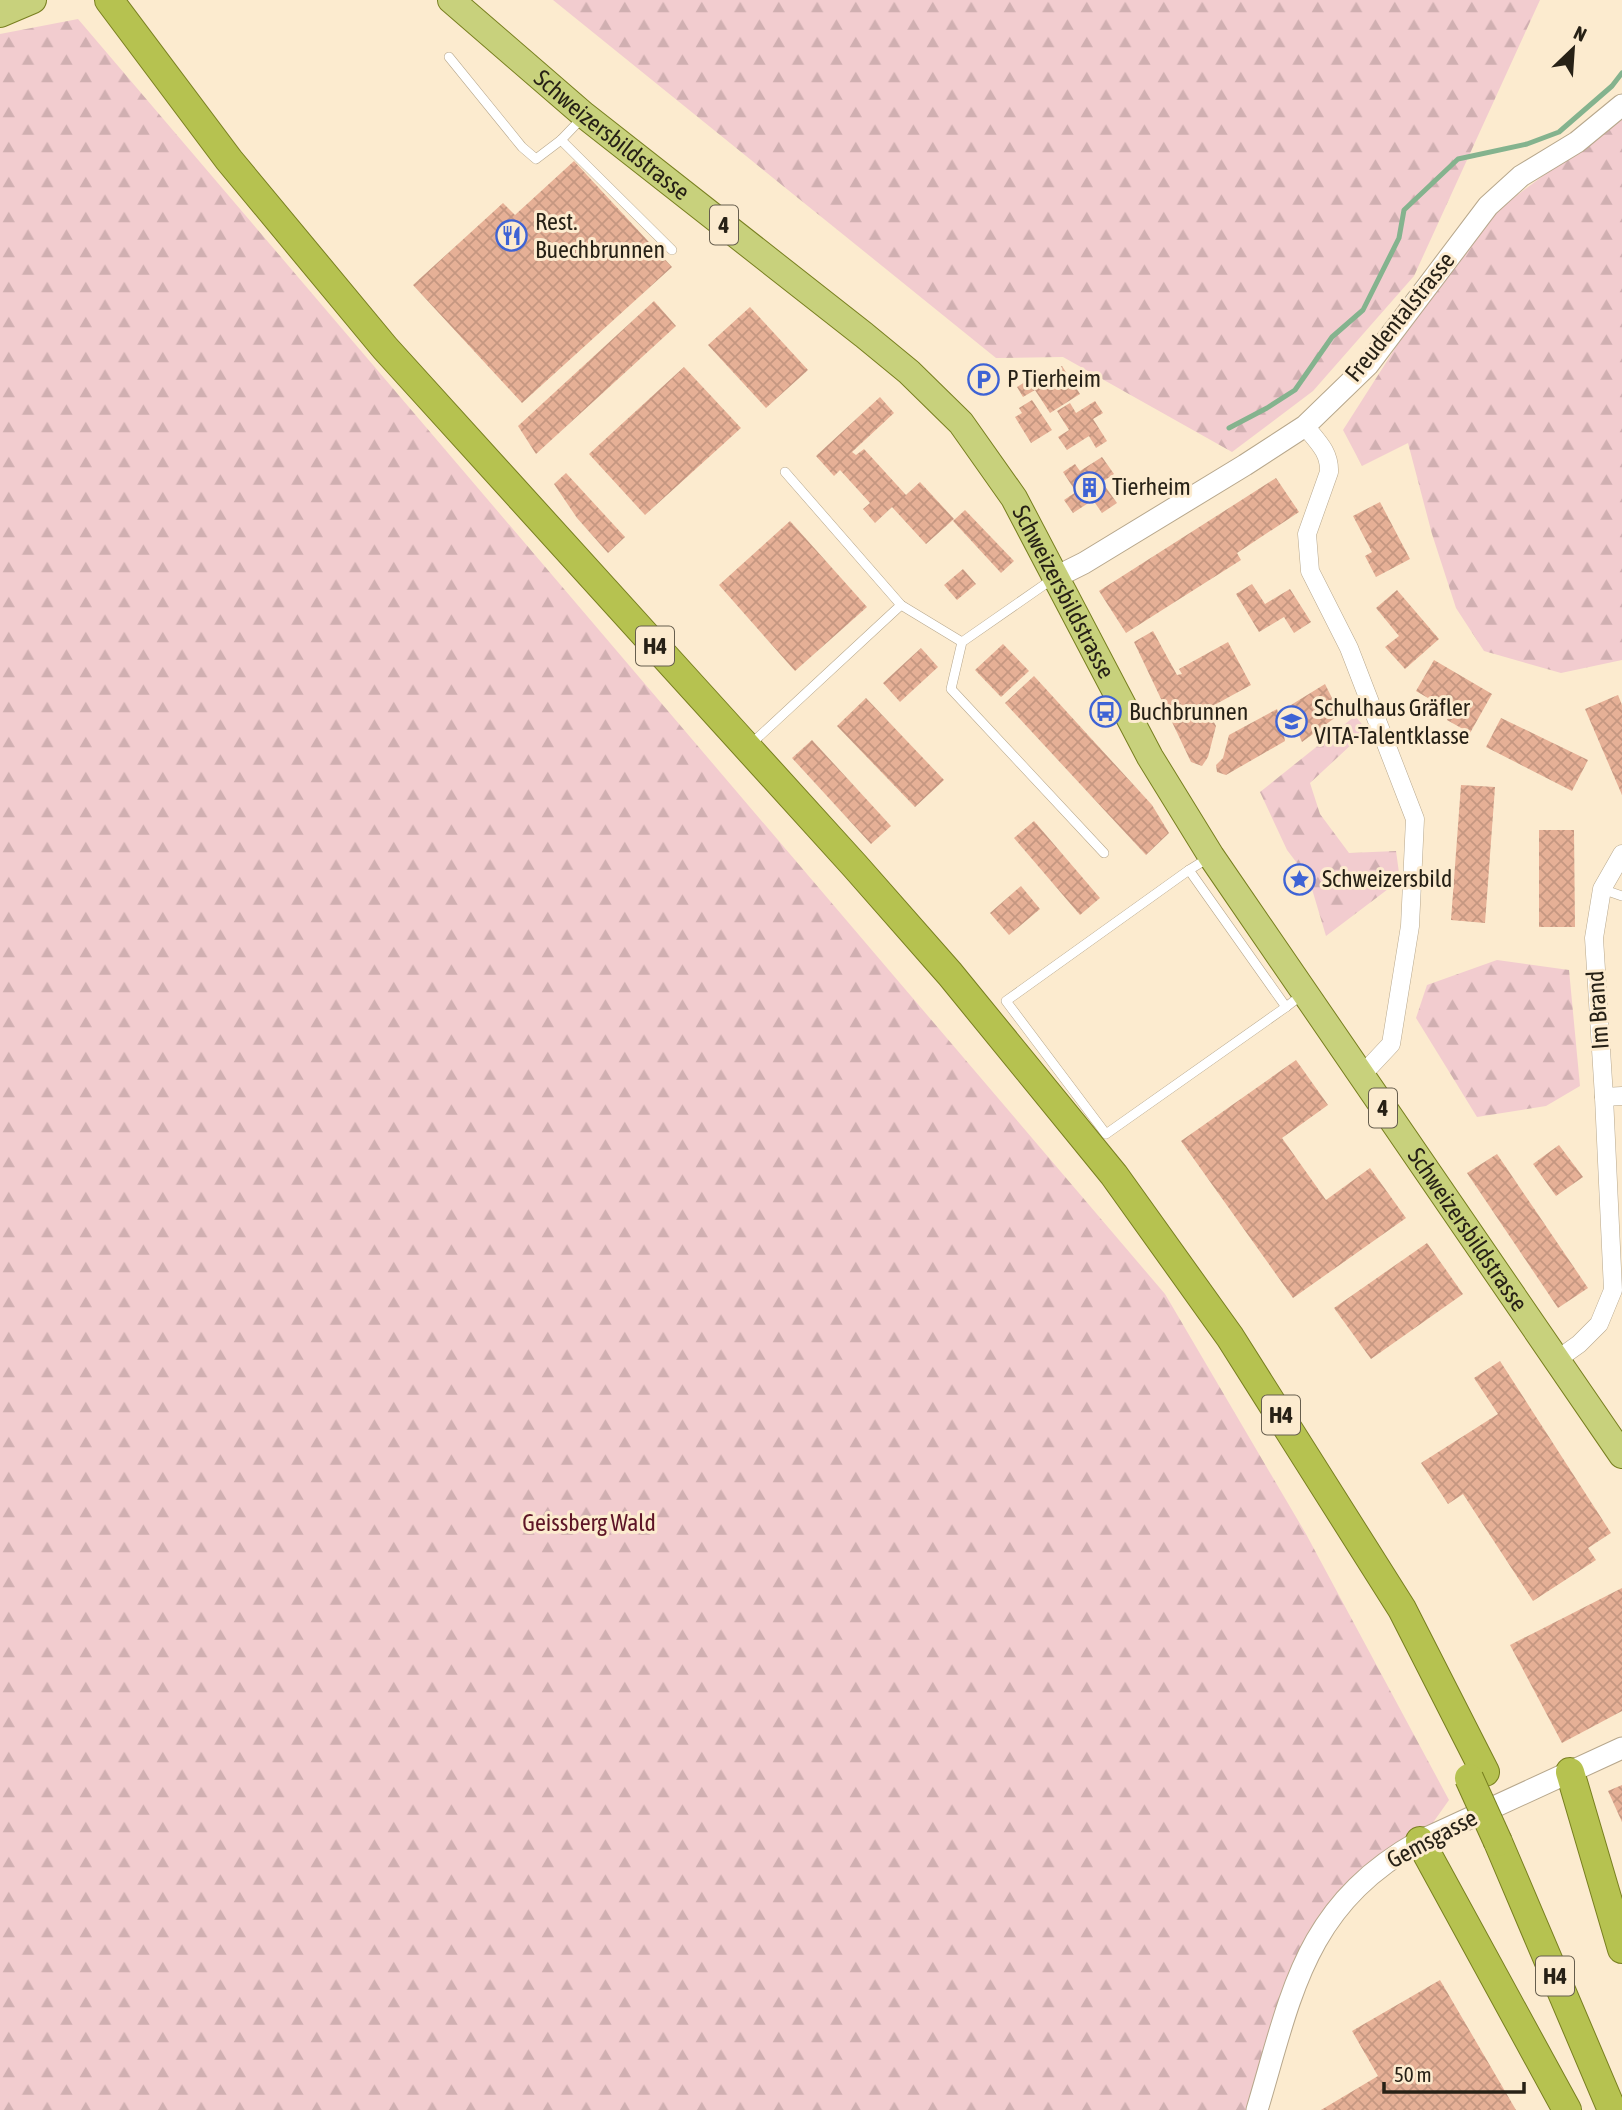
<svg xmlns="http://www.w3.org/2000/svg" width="1622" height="2110" font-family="'Asap Condensed',sans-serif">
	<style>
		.forest { fill: url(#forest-firs) }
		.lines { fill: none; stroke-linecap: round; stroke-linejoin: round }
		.stream { stroke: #84b38e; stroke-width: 5 }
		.building { fill: url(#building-cross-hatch) }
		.service-casing { stroke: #b7a78c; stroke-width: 10 }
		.minor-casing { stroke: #b7a78c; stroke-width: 19 }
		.tertiary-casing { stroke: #b7a78c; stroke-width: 23 }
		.primary-casing { stroke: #787f1f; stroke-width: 28 }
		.trunk-casing { stroke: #787f1f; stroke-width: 30 }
		.service { stroke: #fff; stroke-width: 9 }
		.minor { stroke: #fff; stroke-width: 18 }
		.tertiary { stroke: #fff; stroke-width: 21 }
		.primary { stroke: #c8d17c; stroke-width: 26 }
		.trunk { stroke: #b6c250; stroke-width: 28 }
		.trunk-bridge-casing { stroke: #787f1f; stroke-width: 30; stroke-linecap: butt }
		.trunk-bridge { stroke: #b6c250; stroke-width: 28 }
		.labels { text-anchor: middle; stroke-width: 6; stroke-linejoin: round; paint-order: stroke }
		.shield { fill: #fcebcf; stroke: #675e4e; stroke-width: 2 }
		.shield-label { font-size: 23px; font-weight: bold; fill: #272116 }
		.street-label { font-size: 24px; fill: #272116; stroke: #fcebcf }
		.poi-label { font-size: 24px; fill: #272116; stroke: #fcebcf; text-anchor: start }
		.park-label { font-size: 24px; fill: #5d1526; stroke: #fcebcf }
	</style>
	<defs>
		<pattern id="forest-firs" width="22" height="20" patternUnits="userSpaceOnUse" patternTransform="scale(1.75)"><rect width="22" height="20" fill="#f2cccf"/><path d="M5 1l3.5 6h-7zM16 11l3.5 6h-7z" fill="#d0afb1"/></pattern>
		<pattern id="building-cross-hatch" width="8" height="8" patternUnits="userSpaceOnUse" patternTransform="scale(1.75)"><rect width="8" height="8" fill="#e6b096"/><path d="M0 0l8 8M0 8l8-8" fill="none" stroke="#c59781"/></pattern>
	</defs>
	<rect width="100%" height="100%" fill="#fcebcf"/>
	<g class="forest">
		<polygon points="553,0 1540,0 1414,276 1313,391 1232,452 1063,357 996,358"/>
		<polygon points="78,19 1165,1294 1306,1534 1449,1800 1420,1841 1322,1930 1257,2110 0,2110 0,34"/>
		<polygon points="1622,105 1622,660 1561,673 1484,651 1456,608 1432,534 1408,443 1362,466 1343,430 1403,336 1496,211 1583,146"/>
		<polygon points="1355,716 1367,730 1310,783 1320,814 1349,853 1396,851 1400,880 1326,936 1309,879 1287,850 1260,792"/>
		<polygon points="1497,960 1569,970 1580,1086 1546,1106 1477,1117 1416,1018 1427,985"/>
	</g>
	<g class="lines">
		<polyline class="stream" points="1229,428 1267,408 1295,390 1332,337 1363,310 1399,238 1404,210 1458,159 1527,144 1559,132 1612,86 1622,73"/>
	</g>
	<g class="building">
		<polygon points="574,161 672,267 522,403 413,285 503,203 515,215"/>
		<polygon points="654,301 676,326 536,454 518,426"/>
		<polygon points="750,307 808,370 766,408 708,345"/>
		<polygon points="1062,366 1080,394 1050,413 1035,390 1023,397 1017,387 1041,372 1045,377"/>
		<polygon points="684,367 741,428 645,515 589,454"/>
		<polygon points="880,397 894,413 852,452 856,455 864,449 906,495 920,482 954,519 926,544 892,507 875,523 863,509 870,503 840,470 834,476 816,456"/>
		<polygon points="1032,400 1052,430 1031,443 1015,417 1022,413 1019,408"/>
		<polygon points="1095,401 1103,413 1093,419 1107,441 1096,448 1089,436 1067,450 1058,437 1069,430 1057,411 1070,403 1076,413"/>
		<polygon points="1102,457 1114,474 1102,482 1117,503 1102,513 1093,500 1073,513 1064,500 1076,492 1063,472 1075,464 1080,471"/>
		<polygon points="566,473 625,537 608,553 577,518 554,484"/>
		<polygon points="1276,478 1299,512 1237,553 1241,560 1126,633 1099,591"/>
		<polygon points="1380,502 1410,559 1376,577 1365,556 1372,552 1353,516"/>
		<polygon points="965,510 1014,561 1001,573 953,521"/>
		<polygon points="790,521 867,607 795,671 719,585"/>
		<polygon points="963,569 976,584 957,600 944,585"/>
		<polygon points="1252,584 1265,604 1290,589 1311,622 1294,633 1284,617 1259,632 1236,594"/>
		<polygon points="1397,590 1439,639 1405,669 1385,647 1399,636 1376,608"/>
		<polygon points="1153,631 1177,675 1182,674 1179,669 1228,642 1251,685 1207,709 1216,726 1208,757 1202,766 1191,762 1134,642"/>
		<polygon points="1003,644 1029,671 1001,697 975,670"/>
		<polygon points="921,648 938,667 900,702 883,683"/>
		<polygon points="1434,660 1492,694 1470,733 1447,720 1452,712 1416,691"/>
		<polygon points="1034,676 1152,805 1169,833 1146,855 1005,703"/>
		<polygon points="1325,684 1340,714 1302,742 1297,730 1284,736 1285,741 1226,775 1217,772 1216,765 1223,758 1229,735 1277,709 1278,713"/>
		<polygon points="1618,695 1622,705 1622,795 1585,709"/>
		<polygon points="866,698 944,780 915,807 837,726"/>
		<polygon points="1501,718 1588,760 1572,791 1486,747"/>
		<polygon points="812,740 891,826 871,844 792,758"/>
		<polygon points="1461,785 1495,787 1485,923 1451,920"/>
		<polygon points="1034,821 1100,898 1080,915 1014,838"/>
		<polygon points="1539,830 1574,830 1575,927 1539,927"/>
		<polygon points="1021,886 1040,909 1009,935 990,913"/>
		<polygon points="1296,1060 1328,1105 1282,1138 1326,1200 1370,1168 1406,1218 1293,1298 1181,1141"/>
		<polygon points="1559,1145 1583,1177 1556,1196 1533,1164"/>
		<polygon points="1497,1154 1588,1288 1558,1308 1467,1173"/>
		<polygon points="1427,1243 1463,1294 1371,1359 1334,1308"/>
		<polygon points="1500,1361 1611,1533 1588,1548 1596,1560 1533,1601 1463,1494 1448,1504 1421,1463 1498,1414 1474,1378"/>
		<polygon points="1622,1588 1622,1711 1562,1743 1510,1645"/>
		<polygon points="1622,1785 1622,1822 1608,1791"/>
		<polygon points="1440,1980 1516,2110 1321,2110 1378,2076 1352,2031"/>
	</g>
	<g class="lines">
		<defs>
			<g id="service">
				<polyline points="449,57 522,147 536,159 561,140 583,117"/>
				<polyline points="561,140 672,250"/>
				<polyline points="785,472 901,605 962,642"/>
				<polyline points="1054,578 962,642 951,689 1104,853"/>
				<polyline points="751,744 901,605"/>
				<polyline points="1210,857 1189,870 1286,1007 1303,994"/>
				<polyline points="1189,870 1006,1001 1106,1134 1286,1007"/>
				<polyline points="1602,889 1622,896"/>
			</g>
			<g id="minor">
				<path d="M1305,426C1317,441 1330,452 1329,472L1307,534L1310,571L1349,648L1415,819L1410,926L1391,1044L1361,1076"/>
				<polyline points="1604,1097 1622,1096"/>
				<polyline points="1558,1359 1579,1344 1599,1324 1613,1290 1604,1097 1594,938 1602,889 1622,854"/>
			</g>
			<g id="tertiary">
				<polyline points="1056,577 1084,563 1245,465 1305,426 1368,365 1488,206 1521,176 1577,142 1622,105"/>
				<path d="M1257,2110C1292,1993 1304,1906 1420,1841L1622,1748"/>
			</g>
			<g id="primary">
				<path id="s1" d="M451,0L584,115L864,335L909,372L961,423L1014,498L1150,757L1211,856L1622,1455"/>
				<polyline points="0,14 33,0"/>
			</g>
			<g id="trunk">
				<polyline points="109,0 229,160 385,348 855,866 950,974 1114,1175 1230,1337 1402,1609 1485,1772"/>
				<polyline points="1570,1772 1622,1949"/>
				<polyline points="1420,1841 1567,2110"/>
				<polyline points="1498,1842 1612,2110"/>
			</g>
		</defs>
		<use href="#service" class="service-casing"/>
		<use href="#minor" class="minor-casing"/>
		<use href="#tertiary" class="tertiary-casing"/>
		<use href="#primary" class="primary-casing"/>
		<use href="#trunk" class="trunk-casing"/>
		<use href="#service" class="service"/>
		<use href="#minor" class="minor"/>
		<use href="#tertiary" class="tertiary"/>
		<use href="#primary" class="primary"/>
		<use href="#trunk" class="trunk"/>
		<defs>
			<polyline id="trunk-bridge" points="1469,1778 1498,1842"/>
		</defs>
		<use href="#trunk-bridge" class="trunk-bridge-casing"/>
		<use href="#trunk-bridge" class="trunk-bridge"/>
	</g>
	<defs>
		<symbol id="restaurant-ring" viewBox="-11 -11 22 22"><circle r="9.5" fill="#fcebcf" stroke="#3e63d5" stroke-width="1.5"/><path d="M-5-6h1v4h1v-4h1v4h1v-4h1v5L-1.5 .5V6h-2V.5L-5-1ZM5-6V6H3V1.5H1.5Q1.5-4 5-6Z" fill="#3e63d5"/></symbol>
		<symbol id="parking-ring" viewBox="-11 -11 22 22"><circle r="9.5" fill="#fcebcf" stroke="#3e63d5" stroke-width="1.5"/><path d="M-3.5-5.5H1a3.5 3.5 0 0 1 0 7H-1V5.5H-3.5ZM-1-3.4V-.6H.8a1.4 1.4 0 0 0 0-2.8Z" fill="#3e63d5"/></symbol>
		<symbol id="building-ring" viewBox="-11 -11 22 22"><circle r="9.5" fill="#fcebcf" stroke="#3e63d5" stroke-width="1.5"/><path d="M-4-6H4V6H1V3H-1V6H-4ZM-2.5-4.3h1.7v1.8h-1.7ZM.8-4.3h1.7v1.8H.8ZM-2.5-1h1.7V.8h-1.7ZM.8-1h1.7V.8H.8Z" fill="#3e63d5"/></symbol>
		<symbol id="bus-ring" viewBox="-11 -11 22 22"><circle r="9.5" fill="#fcebcf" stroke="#3e63d5" stroke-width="1.5"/><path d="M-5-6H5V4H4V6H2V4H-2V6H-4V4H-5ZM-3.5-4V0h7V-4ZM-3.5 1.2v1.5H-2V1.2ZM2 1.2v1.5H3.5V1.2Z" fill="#3e63d5"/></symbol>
		<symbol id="school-ring" viewBox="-11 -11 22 22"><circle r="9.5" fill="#fcebcf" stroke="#3e63d5" stroke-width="1.5"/><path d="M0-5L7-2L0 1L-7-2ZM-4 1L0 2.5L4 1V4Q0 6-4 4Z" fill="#3e63d5"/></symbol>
		<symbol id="sight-ring" viewBox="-11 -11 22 22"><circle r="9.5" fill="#fcebcf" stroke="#3e63d5" stroke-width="1.5"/><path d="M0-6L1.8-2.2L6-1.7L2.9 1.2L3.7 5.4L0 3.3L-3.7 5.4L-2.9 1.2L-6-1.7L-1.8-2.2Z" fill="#3e63d5"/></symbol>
	</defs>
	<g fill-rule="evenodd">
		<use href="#restaurant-ring" x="494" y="218" width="35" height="35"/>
		<use href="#parking-ring" x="966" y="362" width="35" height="35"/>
		<use href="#building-ring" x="1072" y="470" width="35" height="35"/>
		<use href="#bus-ring" x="1088" y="694" width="35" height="35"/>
		<use href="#school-ring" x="1274" y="704" width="35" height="35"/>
		<use href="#sight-ring" x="1282" y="862" width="35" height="35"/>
	</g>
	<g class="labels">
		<g class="shield">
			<rect x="710" y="205.5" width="28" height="39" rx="5"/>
			<rect x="636" y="626.5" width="38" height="39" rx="5"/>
			<rect x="1369" y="1088.5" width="28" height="39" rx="5"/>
			<rect x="1262" y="1395.5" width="38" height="39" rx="5"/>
			<rect x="1536" y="1956.5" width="38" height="39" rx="5"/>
		</g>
		<g class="shield-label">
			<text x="724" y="233">4</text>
			<text x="655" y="654">H4</text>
			<text x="1383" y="1116">4</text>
			<text x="1281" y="1423">H4</text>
			<text x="1555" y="1984">H4</text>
		</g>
		<g class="street-label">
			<text dy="8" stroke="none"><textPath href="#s1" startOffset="210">Schweizersbildstrasse</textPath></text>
			<text transform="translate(1400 317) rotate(-51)" y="8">Freudentalstrasse</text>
			<text dy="8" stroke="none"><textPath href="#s1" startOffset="861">Schweizersbildstrasse</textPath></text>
			<text transform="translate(1598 1010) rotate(-94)" y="8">Im Brand</text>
			<text dy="8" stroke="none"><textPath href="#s1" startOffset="1617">Schweizersbildstrasse</textPath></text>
			<text transform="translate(1432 1839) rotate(-28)" y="8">Gemsgasse</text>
		</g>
		<g class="poi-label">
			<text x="535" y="230">Rest.<tspan x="535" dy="28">Buechbrunnen</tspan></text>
			<text x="1007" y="387">P Tierheim</text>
			<text x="1112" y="495">Tierheim</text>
			<text x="1314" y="716">Schulhaus Gräfler<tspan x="1314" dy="28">VITA-Talentklasse</tspan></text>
			<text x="1129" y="720">Buchbrunnen</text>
			<text x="1322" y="887">Schweizersbild</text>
		</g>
		<g class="park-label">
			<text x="589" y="1531">Geissberg Wald</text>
		</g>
	</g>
	<g transform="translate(1573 49) rotate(25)" stroke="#fcebcf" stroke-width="5" paint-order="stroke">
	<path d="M0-5L12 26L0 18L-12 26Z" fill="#272116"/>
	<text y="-10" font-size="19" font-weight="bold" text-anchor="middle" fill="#272116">N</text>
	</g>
	<path d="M1384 2082v10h140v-10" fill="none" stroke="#272116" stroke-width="3.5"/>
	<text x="1394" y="2082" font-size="21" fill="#272116" stroke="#fcebcf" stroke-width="5" paint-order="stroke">50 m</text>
</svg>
